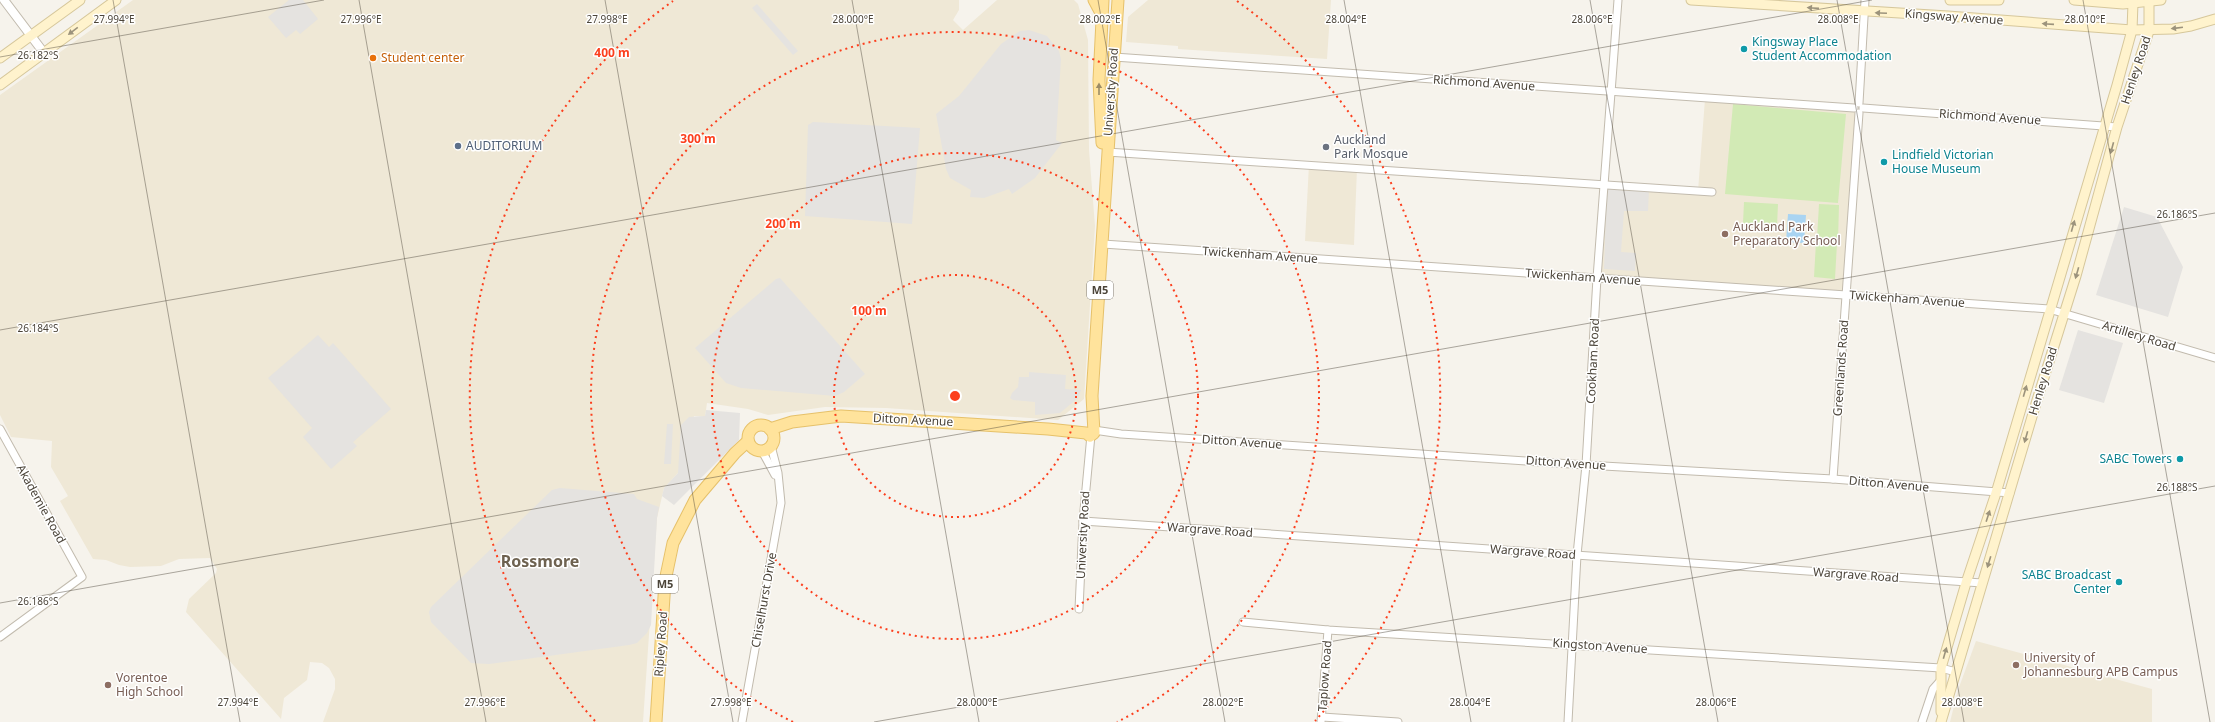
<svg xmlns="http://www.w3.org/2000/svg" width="2215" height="722" font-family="'Noto Sans',sans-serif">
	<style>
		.education { fill: #efe8d6 }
		.green { fill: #d2eab5 }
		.parking { fill: #e5e3e0 }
		.water { fill: #a9d4f2 }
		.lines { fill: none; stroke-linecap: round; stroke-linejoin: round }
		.minor-casing { stroke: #c2bbae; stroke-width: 9 }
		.tertiary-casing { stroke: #c2bbae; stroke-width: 10 }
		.secondary-casing { stroke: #d6c79b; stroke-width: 11 }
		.primary-casing { stroke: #e6c16a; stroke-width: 13 }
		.minor { stroke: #fff; stroke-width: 7 }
		.tertiary { stroke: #fff; stroke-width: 8 }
		.secondary { stroke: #fff3cd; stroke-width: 9 }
		.primary { stroke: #ffe39c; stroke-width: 11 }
		.oneway { fill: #9c937c }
		.oneway2 { fill: #9c8c66 }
		.ticks { fill: none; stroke: #4b4439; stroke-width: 1; stroke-opacity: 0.45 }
		.ring { fill: none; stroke: #fc3f1d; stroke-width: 2; stroke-dasharray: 2 4 }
		.culture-dot { fill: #0f9aa8; stroke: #fff; stroke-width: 1.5 }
		.food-dot { fill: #e8710a; stroke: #fff; stroke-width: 1.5 }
		.service-dot { fill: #5c6f8a; stroke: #fff; stroke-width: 1.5 }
		.worship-dot { fill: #6b7280; stroke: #fff; stroke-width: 1.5 }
		.education-dot { fill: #8d6e63; stroke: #fff; stroke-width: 1.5 }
		.labels { text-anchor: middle; stroke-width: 3; stroke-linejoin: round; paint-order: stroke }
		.shield { fill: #fff; stroke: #817c74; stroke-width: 1 }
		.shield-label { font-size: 11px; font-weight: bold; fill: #4b4439 }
		.street-label { font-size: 12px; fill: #4b4439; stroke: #fff }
		.culture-label { font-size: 12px; fill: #0d838f; stroke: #fff; text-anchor: start }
		.food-label { font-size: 12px; fill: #c56008; stroke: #fff; text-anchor: start }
		.worship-label { font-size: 12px; fill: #5b616d; stroke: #fff; text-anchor: start }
		.service-label { font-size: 12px; fill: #4e5e75; stroke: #fff; text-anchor: start }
		.education-label { font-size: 12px; fill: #785e54; stroke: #fff; text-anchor: start }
		.district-label { font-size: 16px; font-weight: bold; fill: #6e6250; stroke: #fff }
		.ticks-label { font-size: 10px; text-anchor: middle; fill: #4b4439; stroke: #fff; stroke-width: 3; stroke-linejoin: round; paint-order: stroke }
		.centre { fill: #fc3f1d; stroke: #fff; stroke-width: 2 }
		.ring-label { font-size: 12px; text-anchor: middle; font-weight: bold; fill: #fc3f1d; stroke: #fff; stroke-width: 3; stroke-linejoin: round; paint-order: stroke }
	</style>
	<rect width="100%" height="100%" fill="#f6f3ec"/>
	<g class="education">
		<polygon points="133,0 959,0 959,10 953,20 963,30 997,0 1074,0 1078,4 1088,40 1089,150 1095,226 1084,399 1058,420 886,408 825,407 768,415 748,409 707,403 705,417 694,416 678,473 664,488 657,518 643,722 323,722 335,689 335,679 329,668 322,663 310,662 307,680 284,698 281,719 186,612 189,599 216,573 217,569 210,558 179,559 161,566 130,567 119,565 106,560 93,559 60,501 68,496 51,467 52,441 11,437 0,415 0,95"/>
		<polygon points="1148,0 1331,0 1327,59 1178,49 1178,46 1126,42 1128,17"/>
		<polygon points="1705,99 1854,107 1859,113 1846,295 1597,278 1605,184 1698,191"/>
		<polygon points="1309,164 1357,168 1354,245 1305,241"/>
		<polygon points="1976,641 2152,689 2152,722 1950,722 1958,690"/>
	</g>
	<g class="green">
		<polygon points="1733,104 1846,114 1838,203 1725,194"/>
		<polygon points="1744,202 1778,204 1777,226 1743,223"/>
		<polygon points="1819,204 1839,205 1838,241 1817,239"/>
		<polygon points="1816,242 1837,243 1835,279 1814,277"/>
	</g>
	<g class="parking">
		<polygon points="289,0 303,0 318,19 300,34 296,30 286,38 268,17"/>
		<polygon points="757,4 798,51 793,55 752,8"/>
		<polygon points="1029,30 1047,36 1059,51 1061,59 1056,140 1062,143 1035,178 1012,194 1009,189 984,198 970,197 971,190 950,178 946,169 936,114 959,96 1001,44 1020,31"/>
		<polygon points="813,122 920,128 912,224 805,216 808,125"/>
		<polygon points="1607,187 1649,190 1648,211 1624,211 1621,252 1636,253 1635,271 1604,269"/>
		<polygon points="2124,207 2157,217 2183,267 2168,317 2096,295"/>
		<polygon points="780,278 865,374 844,392 835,396 741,388 726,383 695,348 776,279"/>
		<polygon points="2078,330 2123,343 2104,403 2059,390"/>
		<polygon points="318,335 329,347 333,343 391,409 353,442 357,446 331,469 303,437 312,428 268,378"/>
		<polygon points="1029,372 1066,375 1065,389 1081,390 1078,398 1060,413 1035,415 1035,402 1013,400 1010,398 1012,393 1018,387 1019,377 1029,377"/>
		<polygon points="706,410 740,413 739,440 674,505 662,496 664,488 678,473 681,425 689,417 705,416"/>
		<polygon points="667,424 673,424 671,464 664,464"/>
		<polygon points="560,488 634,494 637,499 659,507 657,518 651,625 647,633 637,643 629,645 489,664 471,663 431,622 429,612 431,607 552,490"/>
	</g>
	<polygon class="water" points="1788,214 1806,215 1804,243 1786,242"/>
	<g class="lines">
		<defs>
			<g id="minor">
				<polyline points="1114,57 1854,108"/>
				<polyline points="1859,103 1865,0"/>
				<polyline points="1863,108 2117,127"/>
				<polyline points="1107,152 1712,192"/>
				<polyline points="1103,244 2049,309 2215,358"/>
				<polyline points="0,429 82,577 0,637"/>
				<polyline points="1094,430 1121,434 1586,465 1833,479 2010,493"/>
				<polyline points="762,451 775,475"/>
				<polyline points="1833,479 1859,113"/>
				<polyline points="1083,521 1982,583"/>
				<polyline points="1079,609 1083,521 1091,435"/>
				<polyline points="1243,622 1328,630 1941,668 1956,672"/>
				<polyline points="1322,717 1398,722"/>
				<polyline points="742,722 781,503 778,473 771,446"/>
				<polyline points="1321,722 1328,630"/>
				<polyline points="1568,722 1577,555 1586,465 1597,278 1618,0"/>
				<polyline points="1922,722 1933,689 1941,680"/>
			</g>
			<polyline id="tertiary" points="4,0 44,53"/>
			<g id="secondary">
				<polyline points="1691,0 1948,16 2132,30 2173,29 2191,26 2215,19"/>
				<polyline points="1950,0 1999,0"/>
				<polyline points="2074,0 2123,4 2161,0"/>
				<polyline points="0,58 80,0"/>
				<polyline points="0,85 116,0"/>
				<polyline points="1941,712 1941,668 1966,583 1996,493 2117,85 2132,30 2133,3"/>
				<polyline points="1941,722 2037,400 2076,276 2117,127 2149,31 2149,3"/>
			</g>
			<g id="primary">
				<polyline points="1094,0 1102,15"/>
				<polyline points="1102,143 1099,80 1103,0"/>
				<circle cx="761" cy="438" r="13"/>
				<polyline points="770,429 792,422 841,416 1048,429 1086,433 1090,436 1094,433 1092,396 1118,0"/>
				<polyline points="656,722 665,581 673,543 695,500 735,453 748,441"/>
			</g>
		</defs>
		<use href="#minor" class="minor-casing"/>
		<use href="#tertiary" class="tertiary-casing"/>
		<use href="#secondary" class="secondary-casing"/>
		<use href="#primary" class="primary-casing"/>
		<use href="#minor" class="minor"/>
		<use href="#tertiary" class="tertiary"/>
		<use href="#secondary" class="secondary"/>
		<use href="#primary" class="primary"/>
	</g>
	<defs><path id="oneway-solid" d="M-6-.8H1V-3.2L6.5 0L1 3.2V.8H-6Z"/></defs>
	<g class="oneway">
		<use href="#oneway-solid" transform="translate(1813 8) rotate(-176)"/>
		<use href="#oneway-solid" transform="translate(1881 13) rotate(-177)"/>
		<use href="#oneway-solid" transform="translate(2048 24) rotate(-176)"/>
		<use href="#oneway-solid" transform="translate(2177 28) rotate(173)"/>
		<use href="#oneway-solid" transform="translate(73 31) rotate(143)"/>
		<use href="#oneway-solid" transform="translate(2112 148) rotate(105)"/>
		<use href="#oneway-solid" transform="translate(2073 226) rotate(-74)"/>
		<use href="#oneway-solid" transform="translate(2077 273) rotate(106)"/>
		<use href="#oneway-solid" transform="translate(2025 391) rotate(-74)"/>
		<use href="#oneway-solid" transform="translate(2026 437) rotate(106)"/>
		<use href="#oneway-solid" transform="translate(1988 516) rotate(-72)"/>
		<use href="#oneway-solid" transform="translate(1989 562) rotate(107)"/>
		<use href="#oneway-solid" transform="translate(1945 653) rotate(-74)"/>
	</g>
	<use class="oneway2" href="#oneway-solid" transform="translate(1099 89) rotate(-90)"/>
	<path class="ticks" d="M113,0L240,722M359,0L486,722M605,0L733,722M852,0L979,722M1098,0L1225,722M1344,0L1471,722M1590,0L1718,722M1837,0L1964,722M2083,0L2210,722M0,57L324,0M0,330L1872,0M0,603L2215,213M874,722L2215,486"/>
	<g class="ring">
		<circle cx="955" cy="396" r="121"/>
		<circle cx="955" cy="396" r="243"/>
		<path d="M793 722A364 364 0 1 1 1117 722"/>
		<path d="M595 721A485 485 0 0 1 673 1M1237 1A485 485 0 0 1 1315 721"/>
	</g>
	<g class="culture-dot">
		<circle cx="1744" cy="49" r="4"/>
		<circle cx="1884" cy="162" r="4"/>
		<circle cx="2180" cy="459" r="4"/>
		<circle cx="2119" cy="582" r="4"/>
	</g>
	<circle class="food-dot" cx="373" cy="58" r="4"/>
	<circle class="service-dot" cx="458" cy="146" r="4"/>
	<circle class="worship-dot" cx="1326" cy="147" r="4"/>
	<g class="education-dot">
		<circle cx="1725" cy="234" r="4"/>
		<circle cx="2016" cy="665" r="4"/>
		<circle cx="108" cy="685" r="4"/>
	</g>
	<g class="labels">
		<g class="shield">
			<rect x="1087" y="281" width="26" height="18" rx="3"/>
			<rect x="652" y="575" width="26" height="18" rx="3"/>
		</g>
		<g class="shield-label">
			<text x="1100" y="294">M5</text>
			<text x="665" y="588">M5</text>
		</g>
		<g class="street-label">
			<text transform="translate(1954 17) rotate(4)" y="4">Kingsway Avenue</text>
			<text transform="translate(2136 70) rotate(-72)" y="4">Henley Road</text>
			<text transform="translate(1484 83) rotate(4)" y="4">Richmond Avenue</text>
			<text transform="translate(1111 92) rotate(-86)" y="4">University Road</text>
			<text transform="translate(1990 117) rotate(4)" y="4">Richmond Avenue</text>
			<text transform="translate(1260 255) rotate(4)" y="4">Twickenham Avenue</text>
			<text transform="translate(1583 277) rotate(4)" y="4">Twickenham Avenue</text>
			<text transform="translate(1907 299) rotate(4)" y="4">Twickenham Avenue</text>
			<text transform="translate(2139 336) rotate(17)" y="4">Artillery Road</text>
			<text transform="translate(1593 361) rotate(-87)" y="4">Cookham Road</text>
			<text transform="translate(1841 368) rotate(-86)" y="4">Greenlands Road</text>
			<text transform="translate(2043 381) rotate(-73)" y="4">Henley Road</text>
			<text transform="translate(913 420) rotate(3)" y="4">Ditton Avenue</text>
			<text transform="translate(1242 442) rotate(4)" y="4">Ditton Avenue</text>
			<text transform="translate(1566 463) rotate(4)" y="4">Ditton Avenue</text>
			<text transform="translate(1889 484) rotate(5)" y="4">Ditton Avenue</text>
			<text transform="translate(41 504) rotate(61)" y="4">Akademie Road</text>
			<text transform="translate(1210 530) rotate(4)" y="4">Wargrave Road</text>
			<text transform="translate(1083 535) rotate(-87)" y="4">University Road</text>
			<text transform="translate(1533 552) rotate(4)" y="4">Wargrave Road</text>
			<text transform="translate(1856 575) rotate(4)" y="4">Wargrave Road</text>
			<text transform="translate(764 600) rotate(-80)" y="4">Chiselhurst Drive</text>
			<text transform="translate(661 644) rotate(-86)" y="4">Ripley Road</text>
			<text transform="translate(1600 646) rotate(4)" y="4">Kingston Avenue</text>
			<text transform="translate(1325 676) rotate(-86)" y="4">Taplow Road</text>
		</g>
		<g class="culture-label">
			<text x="1752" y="46">Kingsway Place<tspan x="1752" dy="14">Student Accommodation</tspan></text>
			<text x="1892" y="159">Lindfield Victorian<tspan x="1892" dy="14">House Museum</tspan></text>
			<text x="2172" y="463" text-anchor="end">SABC Towers</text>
			<text x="2111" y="579" text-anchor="end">SABC Broadcast<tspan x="2111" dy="14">Center</tspan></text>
		</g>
		<g class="food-label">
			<text x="381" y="62">Student center</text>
		</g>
		<g class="worship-label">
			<text x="1334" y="144">Auckland<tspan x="1334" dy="14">Park Mosque</tspan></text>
		</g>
		<g class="service-label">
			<text x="466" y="150">AUDITORIUM</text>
		</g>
		<g class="education-label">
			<text x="1733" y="231">Auckland Park<tspan x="1733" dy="14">Preparatory School</tspan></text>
			<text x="2024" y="662">University of<tspan x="2024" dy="14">Johannesburg APB Campus</tspan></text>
			<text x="116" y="682">Vorentoe<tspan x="116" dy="14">High School</tspan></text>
		</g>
		<g class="district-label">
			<text x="540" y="567">Rossmore</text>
		</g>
	</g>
	<g class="ticks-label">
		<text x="114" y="23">27.994°E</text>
		<text x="361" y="23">27.996°E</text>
		<text x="607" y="23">27.998°E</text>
		<text x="853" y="23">28.000°E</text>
		<text x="1100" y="23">28.002°E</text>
		<text x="1346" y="23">28.004°E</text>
		<text x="1592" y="23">28.006°E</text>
		<text x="1838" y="23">28.008°E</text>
		<text x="2085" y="23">28.010°E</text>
		<text x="38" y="59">26.182°S</text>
		<text x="2177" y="218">26.186°S</text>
		<text x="38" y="332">26.184°S</text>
		<text x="2177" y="491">26.188°S</text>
		<text x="38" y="605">26.186°S</text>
		<text x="238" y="706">27.994°E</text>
		<text x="485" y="706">27.996°E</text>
		<text x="731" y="706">27.998°E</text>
		<text x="977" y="706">28.000°E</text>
		<text x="1223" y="706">28.002°E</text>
		<text x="1470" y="706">28.004°E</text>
		<text x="1716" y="706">28.006°E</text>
		<text x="1962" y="706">28.008°E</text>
	</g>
	<circle cx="955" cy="396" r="6" class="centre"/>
	<g class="ring-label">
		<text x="612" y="57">400 m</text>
		<text x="698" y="143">300 m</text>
		<text x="783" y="228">200 m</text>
		<text x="869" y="315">100 m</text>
	</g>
</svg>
